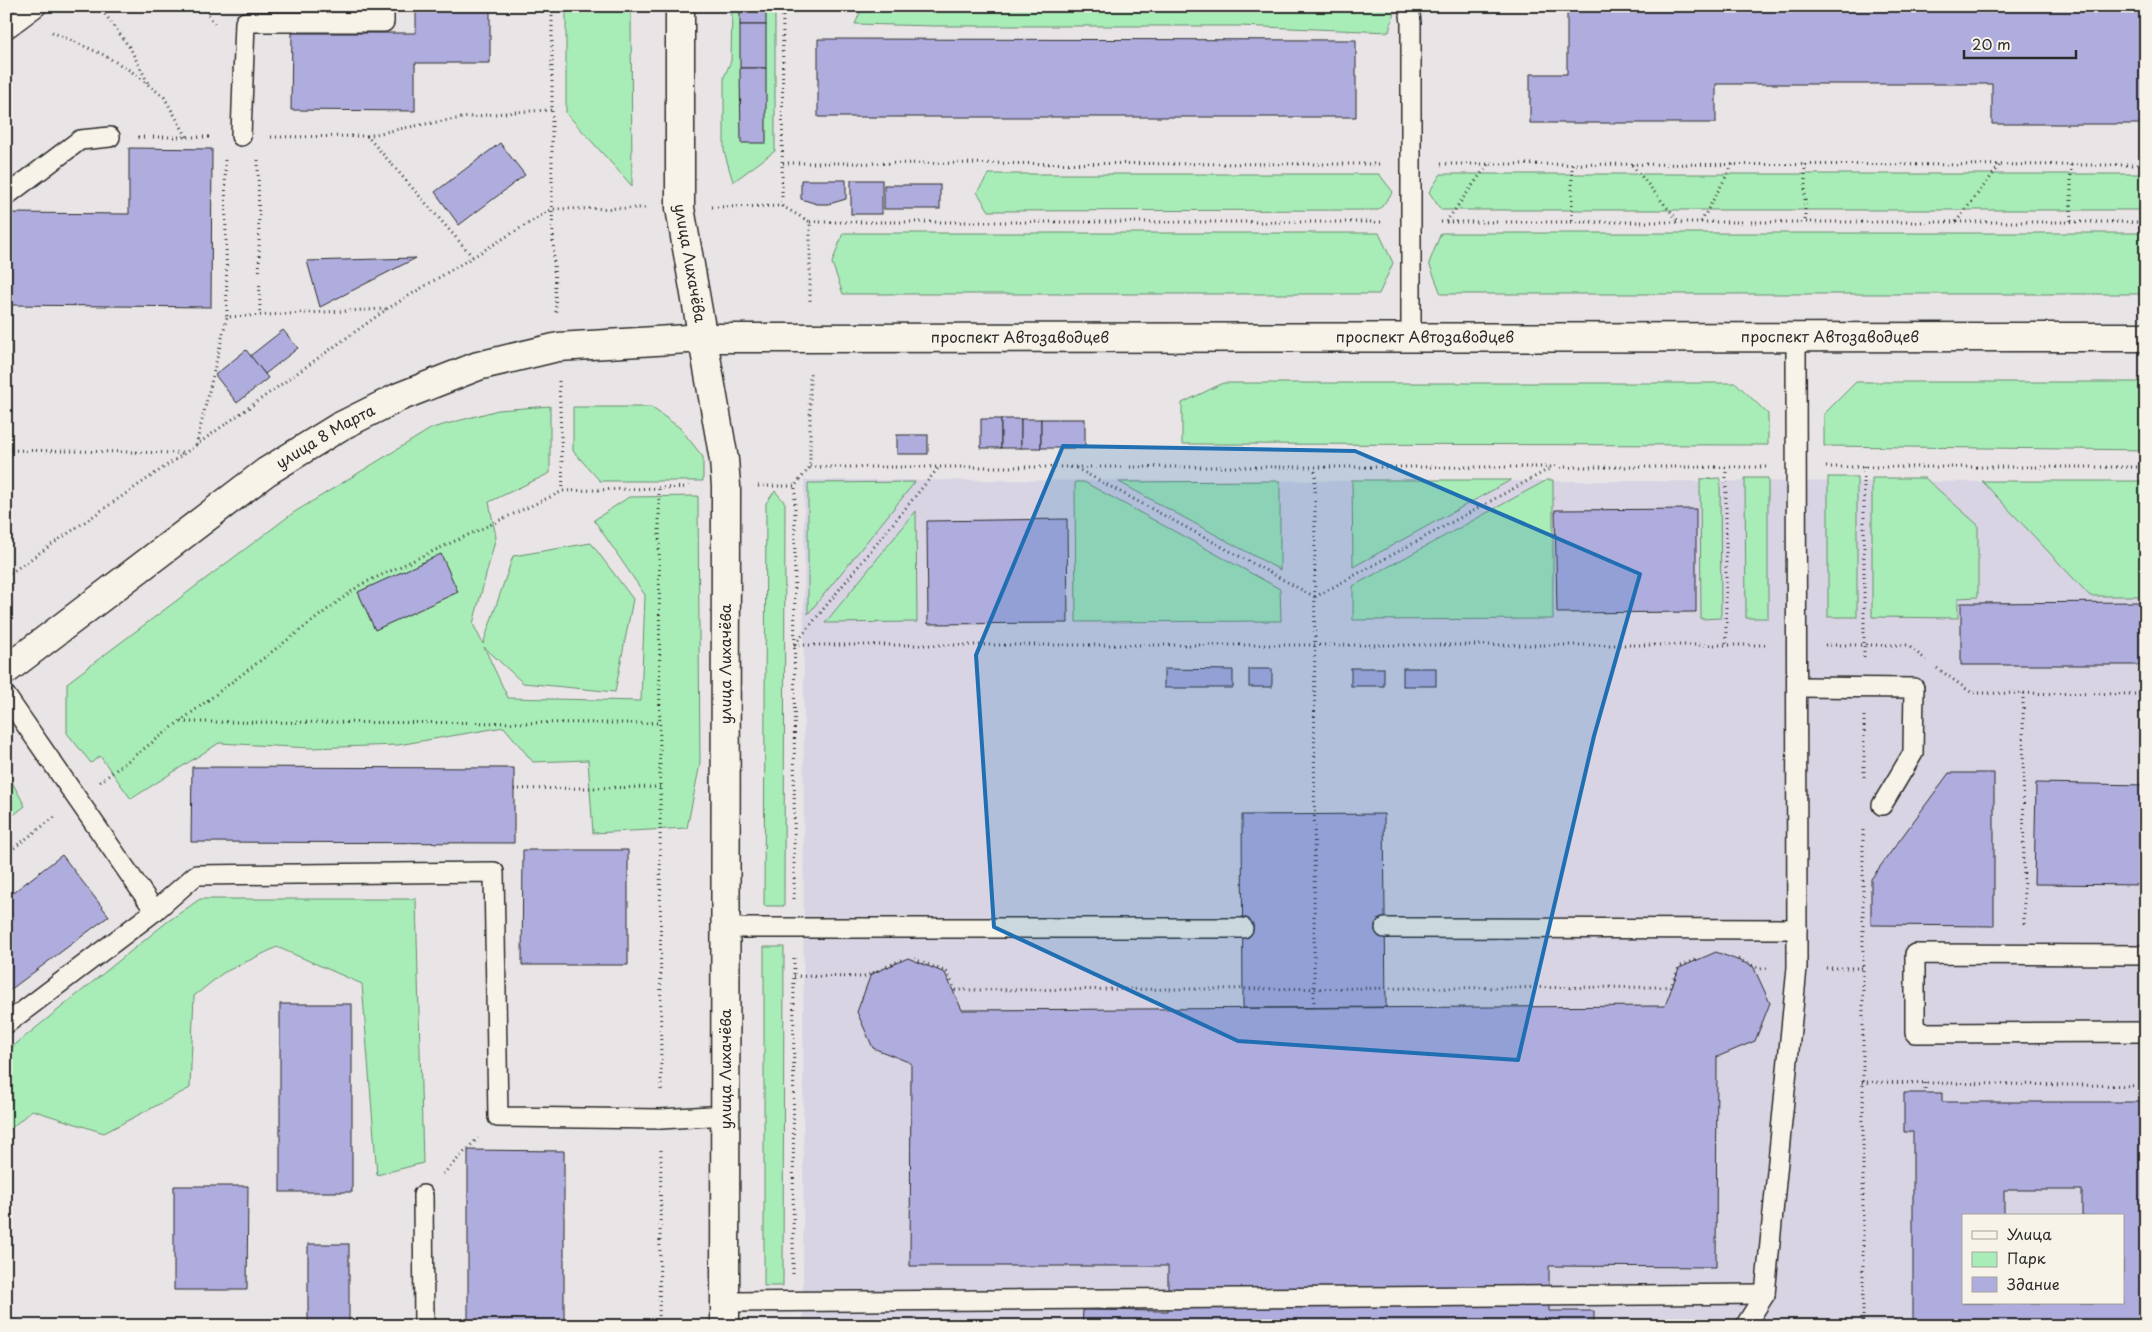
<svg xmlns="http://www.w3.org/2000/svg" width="2152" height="1332" font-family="'Playpen Sans',sans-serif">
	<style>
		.built { fill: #d8d4e4; fill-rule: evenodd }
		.green { fill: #a8ecb7; stroke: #6a8c71 }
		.building { fill: #afadde; stroke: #2b2b2b; fill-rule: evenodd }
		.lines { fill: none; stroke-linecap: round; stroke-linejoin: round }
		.service-casing { stroke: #2b2b2b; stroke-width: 22 }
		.secondary-casing { stroke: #2b2b2b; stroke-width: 31 }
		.primary-casing { stroke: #2b2b2b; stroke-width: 31 }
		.path { stroke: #2b2b2b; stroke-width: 3; stroke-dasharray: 1 4; stroke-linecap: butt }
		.service { stroke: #f7f3e8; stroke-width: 19 }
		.secondary { stroke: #f7f3e8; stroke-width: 28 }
		.primary { stroke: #f7f3e8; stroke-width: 28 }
		.marked { fill: #1f6fb2; fill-opacity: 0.2; stroke: #1f6fb2; stroke-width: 4; stroke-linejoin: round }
		.labels { text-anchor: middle; stroke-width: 4.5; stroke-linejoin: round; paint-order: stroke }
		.street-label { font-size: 15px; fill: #2b2b2b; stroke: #f7f3e8 }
	</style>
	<rect width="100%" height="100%" fill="#e9e5e6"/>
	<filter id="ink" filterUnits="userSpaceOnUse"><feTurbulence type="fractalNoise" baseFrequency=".02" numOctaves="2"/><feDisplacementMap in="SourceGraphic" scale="10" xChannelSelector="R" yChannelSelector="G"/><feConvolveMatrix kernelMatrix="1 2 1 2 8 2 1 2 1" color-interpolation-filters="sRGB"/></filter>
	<g filter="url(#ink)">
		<path class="built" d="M804,480L2146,482V1326H803ZM1963,1216H2123V1303H1963Z"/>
		<g class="green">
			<polygon points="566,6 631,6 632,186 566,113"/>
			<polygon points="732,6 775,6 775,151 733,182 724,151 724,77 731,61"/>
			<polygon points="863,6 1393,6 1394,12 1389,32 1239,26 935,26 855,24"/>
			<polygon points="989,174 1379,174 1393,192 1379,210 989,211 977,192"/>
			<polygon points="1441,174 2146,174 2146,210 1441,210 1429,192"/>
			<polygon points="843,233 1379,233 1393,263 1379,294 843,294 832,263"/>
			<polygon points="1441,233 2146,233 2146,294 1441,294 1429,263"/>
			<polygon points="1856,382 2146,382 2146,450 1824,446 1824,414"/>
			<polygon points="1223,383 1736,383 1768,414 1768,445 1182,444 1182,403"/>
			<polygon points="550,406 550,473 489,502 496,537 473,624 483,644 513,556 591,543 633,599 615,692 523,683 484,647 508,698 641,701 645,595 594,520 629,497 698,496 700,764 687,828 593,833 588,760 533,762 504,727 398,745 310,748 219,743 131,799 100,756 91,763 67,733 67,683 293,513 432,428 498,410"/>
			<polygon points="573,407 651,407 680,428 703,457 703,481 600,481 573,451"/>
			<rect x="1828" y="477" width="29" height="140"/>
			<polygon points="1720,478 1721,618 1701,619 1700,479"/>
			<polygon points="1745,478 1768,478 1768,618 1746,618"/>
			<polygon points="1872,478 1925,478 1978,525 1978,597 1958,598 1958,618 1872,617"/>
			<polygon points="1352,480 1511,480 1353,567"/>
			<polygon points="1547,480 1553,480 1553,619 1353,620 1353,586"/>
			<polygon points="1280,481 1280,570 1119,482"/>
			<polygon points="1982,481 2146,481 2146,596 2090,596"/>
			<polygon points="915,482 808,614 808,483"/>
			<polygon points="1075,482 1084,482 1280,589 1281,621 1076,622"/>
			<polygon points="775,491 785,503 784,906 764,906 766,503"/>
			<polygon points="916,511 917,622 825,623"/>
			<polygon points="6,771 25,806 6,821"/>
			<polygon points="200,899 416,899 423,1163 377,1175 362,984 277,947 223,973 194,996 190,1088 104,1133 32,1110 6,1133 6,1052 167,922"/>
			<polygon points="764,947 784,947 783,1286 764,1286"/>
		</g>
		<g class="building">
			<polygon points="416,6 490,6 490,63 415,63 415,111 291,110 292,33 416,33"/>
			<rect x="740" y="6" width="26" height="19"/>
			<polygon points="1567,9 2144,9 2146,124 1992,124 1992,84 1716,84 1716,123 1530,123 1530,74 1567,74"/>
			<rect x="740" y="25" width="26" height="43"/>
			<polygon points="818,39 1356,40 1356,117 818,117"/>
			<polygon points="740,68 766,68 766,143 741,143"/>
			<polygon points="500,143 525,175 459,225 435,192"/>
			<polygon points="129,148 212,149 211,307 10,305 11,213 129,214"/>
			<polygon points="801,180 846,180 846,199 829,204 817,204 801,199"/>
			<rect x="851" y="180" width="31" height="34"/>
			<rect x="884" y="185" width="56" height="24"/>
			<polygon points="416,258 320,307 307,261"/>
			<rect x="6" y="305" width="4" height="91"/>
			<polygon points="283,330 298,348 265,374 250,356"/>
			<polygon points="246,350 268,378 237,403 215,375"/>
			<rect x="981" y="419" width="20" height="29"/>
			<rect x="1001" y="419" width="20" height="29"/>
			<rect x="1021" y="419" width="20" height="29"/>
			<rect x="1041" y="419" width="44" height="29"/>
			<rect x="897" y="435" width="31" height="19"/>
			<polygon points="1696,509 1696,612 1557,613 1555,510"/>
			<polygon points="1067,519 1068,623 928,624 927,521"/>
			<polygon points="441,554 458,592 375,630 358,592"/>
			<polygon points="2146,602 2146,665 1961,665 1961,603"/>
			<rect x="1351" y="668" width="33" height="18"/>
			<rect x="1403" y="668" width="33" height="18"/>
			<polygon points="1164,669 1233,670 1233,688 1164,688"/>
			<rect x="1249" y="669" width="23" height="18"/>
			<polygon points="192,767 514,768 514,843 191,842"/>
			<polygon points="1949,773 1994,773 1994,926 1871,925 1871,879"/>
			<polygon points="2036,783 2146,785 2146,885 2034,884"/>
			<polygon points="1384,814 1386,1007 1243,1008 1242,815"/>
			<polygon points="523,850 628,850 628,965 522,965"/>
			<polygon points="62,855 109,916 6,993 6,898"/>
			<polygon points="1716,952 1753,966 1770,1003 1755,1041 1717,1057 1716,1267 1549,1266 1549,1311 1594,1311 1594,1326 1082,1326 1083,1310 1168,1311 1168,1266 910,1266 911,1063 873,1048 857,1012 871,974 908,958 945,973 962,1010 1665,1006 1679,968"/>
			<rect x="280" y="1004" width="72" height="188"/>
			<path d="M1904,1093H1942V1102H2146V1326H1913V1132H1904ZM2004,1190H2082V1216H2123V1303H1963V1216H2004Z"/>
			<polygon points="468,1150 564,1151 564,1326 468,1326"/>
			<polygon points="174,1186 248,1186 247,1290 174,1290"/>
			<rect x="308" y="1244" width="41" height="82"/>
		</g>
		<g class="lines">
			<defs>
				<g id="service">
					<polyline points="1409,6 1411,23 1411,337"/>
					<polyline points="6,29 37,6"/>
					<polyline points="241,136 245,22 384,22 384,6"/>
					<polyline points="6,196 80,140 110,137"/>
					<polyline points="1797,687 1914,688 1913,753 1882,805"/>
					<polyline points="6,696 155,911"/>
					<polyline points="726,928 1243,928"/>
					<polyline points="1385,928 1797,929"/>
					<polyline points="2146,955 1915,954 1915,1033 2146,1032"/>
					<polyline points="6,1024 155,911 196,875 494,872 498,1117 661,1119 726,1115"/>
					<polyline points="423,1195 424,1326"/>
					<polyline points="726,1302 1765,1294"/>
					<polyline points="1745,1326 1765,1294 1797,968 1796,337"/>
				</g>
				<g id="secondary">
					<path id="s1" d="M680,6V208L724,460L726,486L725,1326"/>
				</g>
				<g id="primary">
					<path id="s2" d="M6,670L266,472L339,427L399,397L478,366L558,347L704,338L2146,337"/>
				</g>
			</defs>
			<use href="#service" class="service-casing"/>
			<use href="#secondary" class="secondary-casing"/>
			<use href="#primary" class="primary-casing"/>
			<g class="path">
				<polyline points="99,6 130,48 148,83"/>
				<polyline points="203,6 215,25"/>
				<polyline points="552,6 552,209 556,315"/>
				<polyline points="783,6 782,206 810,222 810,304"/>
				<polyline points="52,32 102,54 131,71 164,97 187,137"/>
				<path d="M367,136C429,122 489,112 552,110"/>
				<polyline points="138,137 212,137"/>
				<polyline points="271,137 367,136 472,256"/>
				<polyline points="225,160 227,317 387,309"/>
				<polyline points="258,160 260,315"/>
				<polyline points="783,163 1382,164"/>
				<polyline points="1441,164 2146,165"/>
				<polyline points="1572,164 1572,222"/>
				<polyline points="1805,164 1805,222"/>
				<polyline points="1632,165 1679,222"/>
				<polyline points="2071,165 2071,222"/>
				<polyline points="2140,165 2146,173"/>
				<polyline points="712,207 782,206"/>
				<polyline points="810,222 1382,222"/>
				<polyline points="1441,222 2146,222"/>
				<polyline points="1446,222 1488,164"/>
				<polyline points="1701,222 1733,164"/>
				<polyline points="1956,222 2000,165"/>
				<polyline points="559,381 563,491"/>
				<polyline points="196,445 227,317"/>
				<polyline points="6,450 184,453"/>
				<polyline points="810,467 1767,467"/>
				<polyline points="1726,467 1726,645"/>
				<polyline points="1826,467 2146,467"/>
				<polyline points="1864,467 1864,645 1907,645 1926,660"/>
				<polyline points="1076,468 1315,597"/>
				<polyline points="758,486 795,486"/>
				<polyline points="659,489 661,1090"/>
				<polyline points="6,576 185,453 387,309 552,209 646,208"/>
				<polyline points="1315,597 1551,468"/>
				<polyline points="795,644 939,467"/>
				<polyline points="794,645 1769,645"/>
				<polyline points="1825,645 1864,645 1864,660"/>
				<polyline points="1937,668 1972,693 2146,694"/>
				<polyline points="2023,693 2024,925"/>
				<polyline points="181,722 660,723"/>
				<polyline points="1864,777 1864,716"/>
				<polyline points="100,782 360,585 563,491 692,487"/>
				<polyline points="514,789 660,787"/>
				<polyline points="6,854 56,816"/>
				<polyline points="794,899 795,486 810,467 810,370"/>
				<polyline points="914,959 947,972 955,990 1671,987 1679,967 1698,959"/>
				<polyline points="1738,959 1760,969 1767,968"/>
				<polyline points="1826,968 1863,968"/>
				<polyline points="794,976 864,977 903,959"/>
				<polyline points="1314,1007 1315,467"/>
				<polyline points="1862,1082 2146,1086"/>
				<polyline points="1925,1083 1925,1093"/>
				<polyline points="443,1174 478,1138"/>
				<polyline points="793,1274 794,958"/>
				<polyline points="659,1326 661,1149"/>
				<polyline points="1863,1326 1863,826"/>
			</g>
			<use href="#service" class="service"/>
			<use href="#secondary" class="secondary"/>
			<use href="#primary" class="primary"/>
		</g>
	</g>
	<path class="marked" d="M1063,446L1355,451L1640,574L1594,736L1518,1060L1238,1041L994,927L976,655Z"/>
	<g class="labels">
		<g class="street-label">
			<text dy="5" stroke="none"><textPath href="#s1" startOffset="258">улица Лихачёва</textPath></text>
			<text dy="5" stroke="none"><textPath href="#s2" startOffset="1514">проспект Автозаводцев</textPath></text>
			<text dy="5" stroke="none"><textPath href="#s2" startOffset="1919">проспект Автозаводцев</textPath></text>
			<text dy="5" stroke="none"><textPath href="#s2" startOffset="1109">проспект Автозаводцев</textPath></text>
			<text dy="5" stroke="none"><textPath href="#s2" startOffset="396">улица 8 Марта</textPath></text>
			<text transform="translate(726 664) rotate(-90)" y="5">улица Лихачёва</text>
			<text transform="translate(726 1069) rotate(-90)" y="5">улица Лихачёва</text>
		</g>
	</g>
	<rect width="2152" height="1332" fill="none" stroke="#f7f3e8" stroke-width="25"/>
	<rect x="12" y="12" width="2127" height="1307" fill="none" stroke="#2b2b2b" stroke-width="2" filter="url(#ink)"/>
	<rect x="1962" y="1214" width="162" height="90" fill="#f7f3e8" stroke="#a5a39c"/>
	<rect x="1972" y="1231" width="25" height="8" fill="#f7f3e8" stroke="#a5a39c"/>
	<text x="2007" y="1240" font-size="15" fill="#2b2b2b">Улица</text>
	<rect x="1972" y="1252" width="25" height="15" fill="#a8ecb7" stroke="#a5a39c"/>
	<text x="2007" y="1264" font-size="15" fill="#2b2b2b">Парк</text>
	<rect x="1972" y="1277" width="25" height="15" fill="#afadde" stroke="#a5a39c"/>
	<text x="2007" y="1290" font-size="15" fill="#2b2b2b">Здание</text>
	<path d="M1964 50v8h112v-8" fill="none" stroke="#2b2b2b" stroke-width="2.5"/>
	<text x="1972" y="50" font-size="15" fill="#2b2b2b" stroke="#f7f3e8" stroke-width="4" paint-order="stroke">20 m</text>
</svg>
